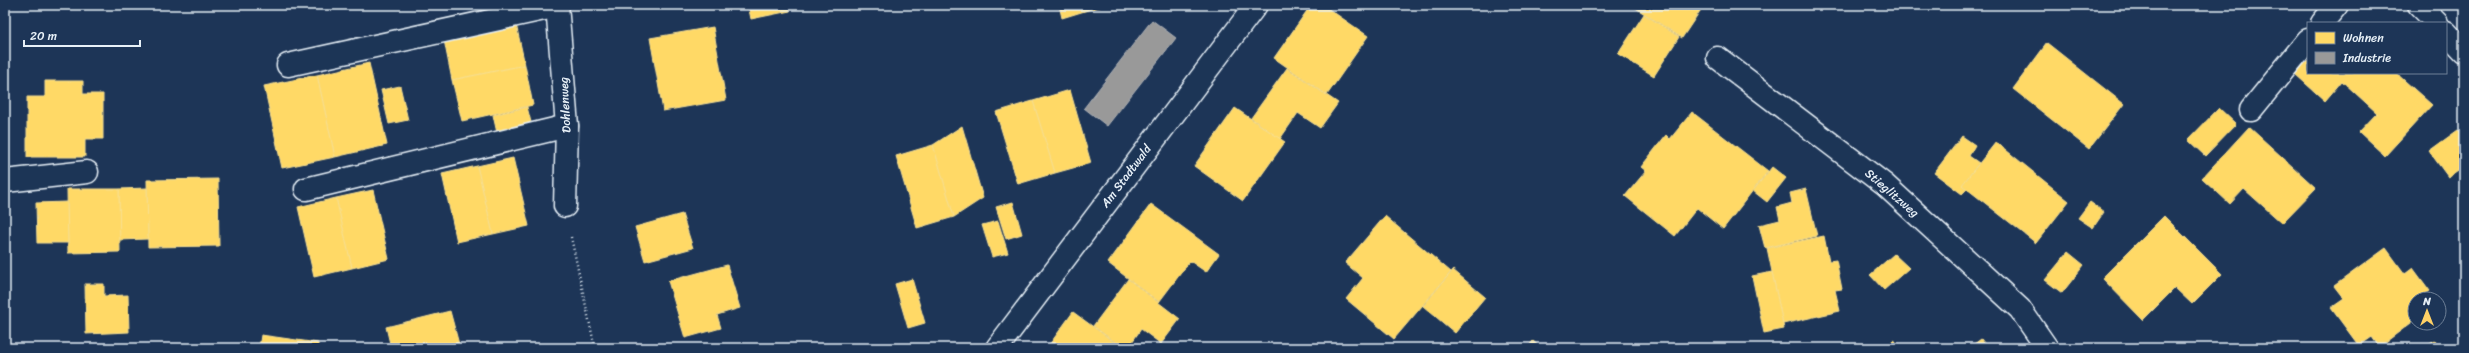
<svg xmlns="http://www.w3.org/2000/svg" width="2469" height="353" font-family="Sriracha,sans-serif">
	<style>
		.homes { fill: #ffd966; stroke: #f8e092 }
		.industry { fill: #999; stroke: #b1b3b6 }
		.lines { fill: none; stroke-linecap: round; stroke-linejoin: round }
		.minor-casing { stroke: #e8f1f8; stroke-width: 25 }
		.path { stroke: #e8f1f8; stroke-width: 2.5; stroke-dasharray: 1 3; stroke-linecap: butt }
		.minor { stroke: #1d3557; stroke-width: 22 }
		.labels { text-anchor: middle; stroke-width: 4; stroke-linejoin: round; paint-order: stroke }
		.street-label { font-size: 12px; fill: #e8f1f8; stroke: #1d3557 }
	</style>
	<rect width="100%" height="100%" fill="#1d3557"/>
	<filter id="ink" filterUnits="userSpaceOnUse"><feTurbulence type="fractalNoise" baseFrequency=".025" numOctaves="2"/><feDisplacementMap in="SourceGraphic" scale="8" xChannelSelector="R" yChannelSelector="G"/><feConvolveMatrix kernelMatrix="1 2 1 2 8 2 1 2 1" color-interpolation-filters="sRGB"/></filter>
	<g filter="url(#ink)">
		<g class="homes">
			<polygon points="748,5 789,5 790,11 751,19"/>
			<polygon points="1059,5 1087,5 1088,10 1062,18"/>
			<polygon points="1087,5 1107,5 1088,10"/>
			<polygon points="1311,5 1323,5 1368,36 1327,95 1274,58"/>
			<polygon points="1631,5 1704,5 1682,38"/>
			<polygon points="1644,14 1679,37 1654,76 1618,54"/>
			<polygon points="516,24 525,65 452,80 444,40"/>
			<polygon points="713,27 726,100 663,111 650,38"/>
			<polygon points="2047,43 2124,104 2089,149 2013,89"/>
			<polygon points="2308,61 2308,73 2396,73 2432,105 2385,156 2359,132 2377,113 2342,81 2325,101 2295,74"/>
			<polygon points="369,63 387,145 335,157 317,75"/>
			<polygon points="525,65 533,105 462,121 452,80"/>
			<polygon points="1287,68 1338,103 1320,128 1298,113 1280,139 1251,118"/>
			<polygon points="317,75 335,157 282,168 264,86"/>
			<polygon points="45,81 83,81 83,94 103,94 103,139 85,139 85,157 27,157 27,97 45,97"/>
			<polygon points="400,86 408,120 389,124 381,90"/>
			<polygon points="1070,90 1091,163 1055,173 1033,101"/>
			<polygon points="1033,101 1055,173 1018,184 996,112"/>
			<polygon points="527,107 532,126 497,133 493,115"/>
			<polygon points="1235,108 1285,142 1243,201 1194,166"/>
			<polygon points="2219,108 2236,124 2205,156 2188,140"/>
			<polygon points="1692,112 1768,171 1723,229 1697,208 1675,236 1625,196 1646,171 1641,167 1666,135 1670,139"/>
			<polygon points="962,126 983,198 954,217 933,145"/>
			<polygon points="2249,127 2316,188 2282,223 2244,189 2230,204 2202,178"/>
			<polygon points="2458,130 2464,138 2464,166 2448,177 2429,151"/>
			<polygon points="1962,136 1975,145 1969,156 1979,163 1962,185 1967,189 1962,194 1934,173"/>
			<polygon points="1996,142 2069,201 2036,243 1962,185"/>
			<polygon points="933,145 954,217 917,228 896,156"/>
			<polygon points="513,158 529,226 493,234 477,166"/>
			<polygon points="477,166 493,234 457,242 442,174"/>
			<polygon points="1772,167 1786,178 1767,202 1753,191"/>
			<polygon points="218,179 219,246 148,247 147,180"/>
			<polygon points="147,188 148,239 119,240 119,189"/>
			<polygon points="67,189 119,189 120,252 68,253"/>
			<polygon points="1806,189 1817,236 1765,248 1759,225 1780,220 1777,207 1792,203 1790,193"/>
			<polygon points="373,190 389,259 352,268 336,198"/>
			<polygon points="336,198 352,268 314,277 298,207"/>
			<polygon points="67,202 68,243 37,243 36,203"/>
			<polygon points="1013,202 1022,234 1006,239 996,207"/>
			<polygon points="2090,202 2104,212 2093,228 2078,218"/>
			<polygon points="1151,204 1219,254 1206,272 1190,261 1159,302 1108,263"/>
			<polygon points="682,214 693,248 645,261 635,227"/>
			<polygon points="1385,216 1451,272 1394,339 1346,299 1363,278 1345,263"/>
			<polygon points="2164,216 2222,274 2192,304 2175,288 2143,320 2102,278"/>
			<polygon points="998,221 1008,253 992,257 982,225"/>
			<polygon points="1824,236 1829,261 1836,260 1842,289 1835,290 1840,311 1783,324 1767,248"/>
			<polygon points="2386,248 2405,274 2413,268 2430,291 2422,297 2423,299 2415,299 2415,320 2379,347 2372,337 2359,346 2331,308 2344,299 2334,286"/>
			<polygon points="2068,252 2084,265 2062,293 2045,280"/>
			<polygon points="1894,254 1909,268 1884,290 1870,275"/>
			<polygon points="727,265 740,308 717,315 721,328 685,338 668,281"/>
			<polygon points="1453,270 1485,297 1455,333 1423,306"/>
			<polygon points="1772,272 1784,329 1764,333 1752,276"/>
			<polygon points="912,279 925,323 908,328 895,284"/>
			<polygon points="1128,279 1180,319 1161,344 1141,329 1128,348 1123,348 1093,326"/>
			<polygon points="85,284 104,284 104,296 128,295 129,332 86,334"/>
			<polygon points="450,311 460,348 391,348 386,327"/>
			<polygon points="1073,312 1122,348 1047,348"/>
			<polygon points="261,335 318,343 318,348 259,348"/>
			<polygon points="1981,339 1988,348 1969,348"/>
			<polygon points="1893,340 1904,348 1887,348"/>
			<polygon points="1533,341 1541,348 1527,348"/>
			<polygon points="2435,341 2439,348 2423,348"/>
			<polygon points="2252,344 2254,348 2244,348"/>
		</g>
		<polygon class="industry" points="1152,20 1176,38 1107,126 1084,108"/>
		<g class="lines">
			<defs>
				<g id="minor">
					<polyline points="557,5 567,126 565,206"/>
					<polyline points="2419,5 2437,23"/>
					<polyline points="2322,23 2337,5"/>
					<polyline points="2446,32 2464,51"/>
					<polyline points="1718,58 1885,185 2020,309 2047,348"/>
					<polyline points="288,65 558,6"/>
					<polyline points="2251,110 2308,40"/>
					<polyline points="5,181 87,172"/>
					<polyline points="306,189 567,126"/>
					<polyline points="997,348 1256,5"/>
				</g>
			</defs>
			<use href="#minor" class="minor-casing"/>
			<polyline class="path" points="571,237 595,348"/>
			<use href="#minor" class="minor"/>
		</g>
	</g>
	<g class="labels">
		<g class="street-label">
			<text transform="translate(565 105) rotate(-93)" y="4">Dohlenweg</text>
			<text transform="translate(1126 176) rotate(-53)" y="4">Am Stadtwald</text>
			<text transform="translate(1892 193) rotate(41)" y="4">Stieglitzweg</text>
		</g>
	</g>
	<rect width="2469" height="353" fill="none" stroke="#1d3557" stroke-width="20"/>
	<rect x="10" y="10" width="2449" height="333" fill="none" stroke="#e8f1f8" stroke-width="1.5" filter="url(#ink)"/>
	<rect x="2307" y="22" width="140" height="52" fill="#1d3557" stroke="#6e8097"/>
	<rect x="2315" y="32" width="20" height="12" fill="#ffd966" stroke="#6e8097"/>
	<text x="2343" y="42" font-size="12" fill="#e8f1f8">Wohnen</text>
	<rect x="2315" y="52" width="20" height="12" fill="#999999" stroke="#6e8097"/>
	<text x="2343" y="62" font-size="12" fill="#e8f1f8">Industrie</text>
	<g transform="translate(2427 311)"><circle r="19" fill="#1d3557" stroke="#6e8097"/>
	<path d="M0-3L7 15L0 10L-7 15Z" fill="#ffd166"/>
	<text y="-6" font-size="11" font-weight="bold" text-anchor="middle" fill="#e8f1f8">N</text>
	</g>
	<path d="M24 40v6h116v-6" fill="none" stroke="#e8f1f8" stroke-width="2"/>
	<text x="30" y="40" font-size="12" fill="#e8f1f8" stroke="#1d3557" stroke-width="3" paint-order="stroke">20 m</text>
</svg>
